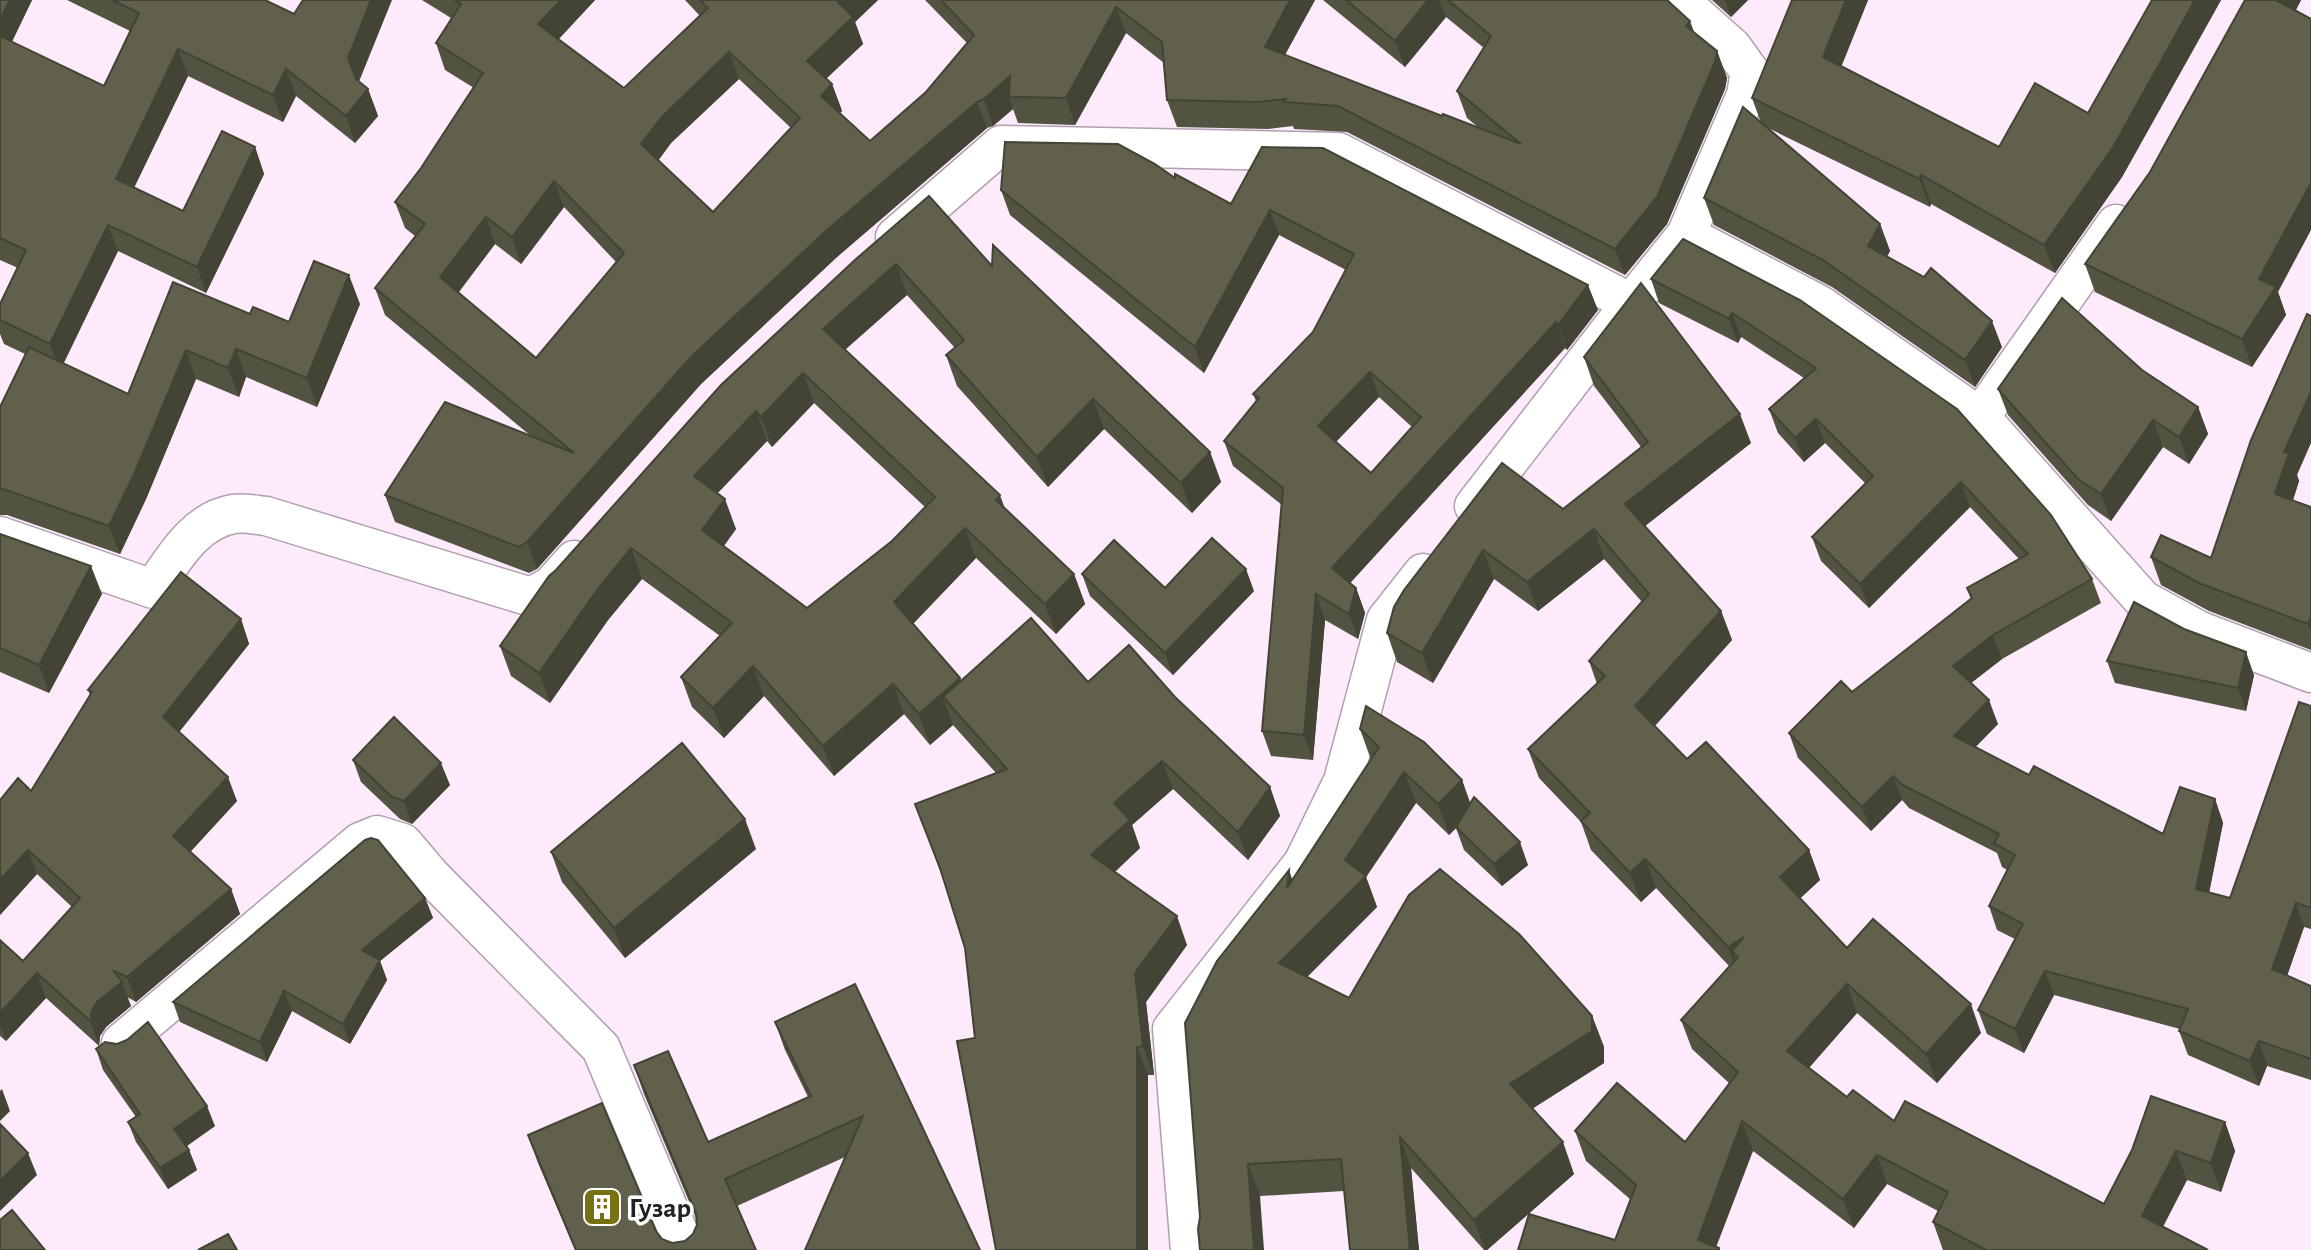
<svg xmlns="http://www.w3.org/2000/svg" width="2311" height="1250" font-family="'Alegreya Sans',sans-serif">
	<style>
		.lines { fill: none; stroke-linecap: round; stroke-linejoin: round }
		.minor-casing { stroke: #b0a0af; stroke-width: 41 }
		.minor { stroke: #fff; stroke-width: 38 }
		.wall { fill: #535342; fill-rule: evenodd }
		.shaded-wall { fill: #434336 }
		.building { fill: #60604d; stroke: #434336; stroke-width: 2; fill-rule: evenodd }
		.labels { text-anchor: middle; stroke-width: 7; stroke-linejoin: round; paint-order: stroke }
		.poi-label { font-size: 28px; font-weight: bold; fill: #262026; stroke: #fff; text-anchor: start }
	</style>
	<rect width="100%" height="100%" fill="#fdebfc"/>
	<g class="lines">
		<defs>
			<g id="minor">
				<polyline points="1686,235 1820,305 1980,417 2116,224"/>
				<polyline points="895,237 1001,145 1338,152 1631,303"/>
				<polyline points="1980,417 2143,600 2200,631 2311,673"/>
				<polyline points="1474,506 1631,303 1686,235 1746,95 1750,72 1732,47 1679,0"/>
				<path d="M0,536L153,589C173,560 194,521 233,514C243,512 256,515 266,516L531,597L551,586L574,560"/>
				<polyline points="121,1043 360,842 377,835 403,843 431,876 601,1048 686,1250"/>
				<polyline points="1190,1250 1172,1029 1303,863 1343,781 1386,620 1423,573"/>
			</g>
		</defs>
		<use href="#minor" class="minor-casing"/>
		<use href="#minor" class="minor"/>
	</g>
	<g class="wall">
		<polygon points="0,0 32,0 12,42 104,86 130,31 67,0 265,0 368,89 378,116 355,143 296,96 283,122 188,76 134,188 183,211 255,147 264,174 206,293 118,251 63,363 128,394 173,282 250,314 289,322 360,304 317,407 246,377 239,397 196,379 146,499 120,554 7,515 0,515 0,407 25,354 4,344 0,334 0,304 18,268 0,260"/>
		<path d="M422,0H595L559,39L624,88L700,16L685,0H878L855,22L863,44L826,79L832,84L842,111L839,113L870,141L926,92L967,43L925,0H1315L1285,55L1442,116L1479,128L1467,118L1457,91L1484,48L1446,17L1405,67L1323,0H1667L1695,33L1717,51L1727,78L1725,89L1667,224L1625,275L1347,132L1294,129L1293,126L1268,129L1177,127L1167,100L1164,63L1126,33L1075,125L1018,123L1013,109L993,126L987,128L837,257L701,384L537,569L529,573L395,522L385,495L531,436L385,315L375,288L415,236L405,228L395,202L421,168L474,88L445,70L436,43L451,18ZM739,79L791,128L713,212L658,161L671,143ZM564,207L616,262L536,358L458,292L495,244L521,264Z"/>
		<polygon points="1712,0 1748,0 1731,17"/>
		<polygon points="1792,0 1868,0 1841,66 1999,147 2088,113 2152,1 2151,0 2221,0 2122,177 2055,273 1931,204 1930,207 1768,128 1880,224 1890,251 1887,256 2002,347 1975,387 1832,287 1714,225 1704,198 1761,123 1752,98"/>
		<polygon points="2245,0 2301,0 2296,10 2278,292 2286,315 2252,367 2095,292 2085,264 2150,172"/>
		<path d="M1262,147L1598,310L1567,350L1565,348L1350,583L1356,588L1365,613L1358,639L1325,620L1313,760L1271,756L1262,731L1282,505L1233,466L1224,441L1256,401L1253,394L1313,332L1346,270L1279,235L1204,373L1010,215L1001,190L1175,178L1231,204ZM1379,397L1412,427L1371,473L1336,442Z"/>
		<polygon points="1683,239 2092,579 2101,603 2002,659 1971,683 1998,724 1975,747 2029,775 2163,834 2215,799 2223,823 2209,893 2230,898 2311,706 2311,929 2304,927 2287,976 2311,986 2311,1080 2267,1066 2259,1086 2188,1055 2179,1031 2180,1029 2054,995 2024,1053 1987,1034 1978,1010 2015,939 1997,930 1989,906 2007,870 2002,867 1997,853 1909,808 1902,800 1871,831 1798,758 1789,733 1852,692 1971,599 1967,588 2019,559 1970,507 1869,608 1821,561 1812,537 1865,483 1825,443 1804,462 1778,433 1769,409 1804,378 1741,337 1738,343 1659,303 1651,279"/>
		<path d="M856,259L992,266L1210,452L1221,482L1192,513L1104,429L1048,487L957,386L946,355L955,348L907,295L845,350L1005,509L1074,574L1085,604L1056,634L976,558L913,624L960,678L961,681L1088,682L1175,697L1270,787L1280,816L1248,860L1173,789L1132,825L1140,848L1115,872L1187,945L1146,1002L1154,1075H1148V1250H996L965,948L943,879L915,804L996,773L953,725L930,745L904,714L834,776L764,696L724,738L692,707L681,677L720,636L642,579L608,620L550,703L511,676L500,646L556,570ZM814,403L925,507L892,541L807,608L724,546L736,529L717,494L767,441L772,447Z"/>
		<polygon points="1584,357 1751,443 1645,526 1721,611 1732,640 1655,726 1687,759 1809,850 1820,880 1800,898 1847,948 1981,1033 1937,1083 1857,1013 1809,1068 1847,1097 1894,1121 2104,1204 2132,1150 2225,1122 2235,1151 2221,1192 2187,1180 2163,1227 2208,1250 1943,1250 1933,1222 1938,1211 1887,1184 1854,1228 1753,1151 1615,1240 1631,1200 1586,1161 1575,1131 1685,1142 1729,1083 1692,1049 1681,1020 1729,966 1656,888 1641,902 1591,850 1581,822 1539,778 1528,749 1597,684 1589,661 1642,602 1604,559 1538,611 1494,579 1433,683 1397,662 1387,633 1404,590 1563,509 1641,447 1594,386"/>
		<polygon points="2142,370 2198,407 2208,434 2189,464 2163,447 2111,521 2088,505 2008,415 1998,389"/>
		<polygon points="2297,475 2299,481 2293,500 2311,507 2311,650 2209,611 2161,585 2151,557 2211,558"/>
		<polygon points="0,534 102,594 49,693 0,672"/>
		<polygon points="1082,574 1165,588 1254,591 1173,675 1090,596"/>
		<polygon points="241,619 249,644 179,732 237,801 190,852 231,889 240,914 136,1002 127,997 131,1006 106,1027 100,1036 99,1046 215,1126 187,1146 189,1150 197,1170 168,1189 136,1142 128,1122 136,1117 103,1070 96,1049 99,1046 46,998 6,1041 0,1036 0,940 23,961 72,907 37,874 0,915 31,791 90,695 88,690"/>
		<polygon points="2184,629 2254,675 2246,711 2115,683 2107,661"/>
		<polygon points="1360,729 1462,780 1470,803 1528,865 1502,886 1464,850 1456,828 1449,835 1416,803 1366,877 1377,907 1307,977 1349,998 1592,1016 1604,1047 1604,1063 1532,1109 1574,1174 1487,1250 1484,1250 1411,1168 1419,1250 1350,1250 1344,1191 1260,1196 1200,1217 1292,880 1371,760"/>
		<polygon points="353,760 450,785 412,824 400,819 361,782"/>
		<polygon points="756,849 625,958 562,882 551,852"/>
		<polygon points="425,898 433,918 380,961 387,980 350,1044 292,1011 267,1062 180,1022 173,1002"/>
		<polygon points="855,984 980,1250 845,1157 737,1206 756,1250 575,1250 538,1163 528,1135 656,1231 662,1239 672,1243 685,1241 693,1234 697,1225 696,1218 644,1094 634,1065 708,1142 808,1097 785,1050 775,1022"/>
	</g>
	<g class="shaded-wall">
		<polygon points="10,0 32,0 3,59 0,50 0,20"/>
		<polygon points="371,0 392,0 358,84 348,58"/>
		<polygon points="561,0 595,0 548,50 538,24"/>
		<polygon points="840,0 878,0 855,22 863,44 817,87 807,61"/>
		<polygon points="1290,0 1315,0 1274,74 1265,47"/>
		<polygon points="1428,0 1439,0 1446,17 1405,67 1395,41"/>
		<polygon points="1725,0 1748,0 1731,17"/>
		<polygon points="1846,0 1868,0 1834,85 1823,57"/>
		<polygon points="2195,0 2221,0 2122,177 2055,273 2044,245"/>
		<polygon points="2276,0 2301,0 2286,28"/>
		<polygon points="1116,7 1126,33 1075,125 1066,98"/>
		<polygon points="1690,21 1700,48 1686,26"/>
		<polygon points="178,49 188,76 125,206 116,179"/>
		<polygon points="1717,51 1727,78 1725,89 1667,224 1625,275 1615,249"/>
		<polygon points="729,52 739,79 671,143 650,171 641,144 662,117"/>
		<polygon points="286,69 296,96 283,122 273,95"/>
		<polygon points="1010,76 1009,97 1013,109 993,126 984,99"/>
		<polygon points="832,84 842,111 831,123 821,96"/>
		<polygon points="368,89 378,116 355,143 346,116"/>
		<polygon points="977,102 987,128 837,257 701,384 537,569 527,542 691,357 827,230"/>
		<polygon points="255,147 264,174 206,293 197,267"/>
		<polygon points="1921,175 1931,204 1930,207 1919,179"/>
		<polygon points="554,181 564,207 521,264 512,237"/>
		<polygon points="2311,183 2311,230 2278,292 2286,315 2252,367 2242,339 2259,279"/>
		<polygon points="1270,210 1279,235 1204,373 1195,347"/>
		<polygon points="486,217 495,244 450,304 440,277"/>
		<polygon points="1880,224 1890,251 1878,273 1868,246"/>
		<polygon points="108,225 118,251 60,371 50,344"/>
		<polygon points="896,264 907,295 834,359 823,329"/>
		<polygon points="349,275 360,304 317,407 307,378"/>
		<polygon points="1588,285 1598,310 1567,350 1558,325"/>
		<polygon points="1732,313 1741,337 1738,343 1729,319"/>
		<polygon points="1992,321 2002,347 1975,387 1965,360"/>
		<polygon points="1556,322 1565,348 1341,593 1332,568"/>
		<polygon points="236,349 246,377 239,397 228,368"/>
		<polygon points="186,350 196,379 146,499 120,554 109,526"/>
		<polygon points="1370,372 1379,397 1327,451 1318,426"/>
		<polygon points="803,373 814,403 772,447 761,417"/>
		<polygon points="2311,392 2311,443 2297,475 2299,481 2286,522 2275,494 2284,452"/>
		<polygon points="1093,399 1104,429 1048,487 1037,457"/>
		<polygon points="2198,407 2208,434 2189,464 2179,437"/>
		<polygon points="756,411 767,441 705,506 694,476"/>
		<polygon points="1740,414 1751,443 1636,533 1625,504"/>
		<polygon points="1816,419 1825,443 1804,462 1795,438"/>
		<polygon points="2153,420 2163,447 2111,521 2101,494"/>
		<polygon points="1210,452 1221,482 1192,513 1181,483"/>
		<polygon points="1961,482 1970,507 1869,608 1860,584"/>
		<polygon points="1000,495 1011,526 996,500"/>
		<polygon points="725,499 736,529 713,560 702,530"/>
		<polygon points="965,528 976,558 905,632 894,602"/>
		<polygon points="1594,529 1604,559 1538,611 1527,582"/>
		<polygon points="631,548 642,579 608,620 550,703 539,673 597,590"/>
		<polygon points="1483,550 1494,579 1433,683 1422,653"/>
		<polygon points="91,566 102,594 49,693 39,665"/>
		<polygon points="1246,569 1254,591 1173,675 1165,653"/>
		<polygon points="1074,574 1085,604 1056,634 1045,604"/>
		<polygon points="1356,588 1365,613 1358,639 1349,614"/>
		<polygon points="1316,594 1325,620 1313,760 1304,735"/>
		<polygon points="1721,611 1732,640 1646,735 1635,706"/>
		<polygon points="2311,617 2311,632 2308,624"/>
		<polygon points="241,619 249,644 172,741 163,717"/>
		<polygon points="1993,635 2002,659 1962,690 1953,666"/>
		<polygon points="2246,652 2254,675 2246,711 2238,688"/>
		<polygon points="753,666 764,696 724,738 713,708"/>
		<polygon points="960,678 971,708 943,697 953,725 930,745 919,714"/>
		<polygon points="893,684 904,714 834,776 823,746"/>
		<polygon points="1989,700 1998,724 1963,760 1954,736"/>
		<polygon points="1162,761 1173,789 1132,825 1140,848 1102,883 1091,855 1114,803"/>
		<polygon points="441,763 450,785 412,824 404,801"/>
		<polygon points="1404,772 1416,803 1366,877 1377,907 1290,994 1279,963"/>
		<polygon points="1893,776 1902,800 1871,831 1862,807"/>
		<polygon points="228,777 237,801 182,861 173,836"/>
		<polygon points="1462,780 1473,811 1449,835 1438,804"/>
		<polygon points="1270,787 1280,816 1248,860 1238,832"/>
		<polygon points="2215,799 2223,823 2205,913 2196,889"/>
		<polygon points="745,819 756,849 625,958 614,928"/>
		<polygon points="1520,842 1528,865 1502,886 1494,864"/>
		<polygon points="28,850 37,874 0,915 0,880"/>
		<polygon points="1809,850 1820,880 1791,907 1780,877"/>
		<polygon points="1645,859 1656,888 1641,902 1630,873"/>
		<polygon points="1289,870 1300,902 1287,888"/>
		<polygon points="231,889 240,914 136,1002 127,977"/>
		<polygon points="425,898 433,918 380,961 387,980 350,1044 343,1024 362,950"/>
		<polygon points="2296,903 2304,927 2281,993 2272,969"/>
		<polygon points="1177,916 1187,945 1146,1002 1154,1075 1143,1046 1135,973"/>
		<polygon points="1744,937 1738,957 1732,951 1741,975 1739,976 1728,947"/>
		<polygon points="2045,971 2054,995 2024,1053 2015,1029"/>
		<polygon points="37,973 46,998 6,1041 0,1025 0,1013"/>
		<polygon points="122,982 131,1006 106,1027 100,1036 99,1046 91,1022 91,1012 97,1002"/>
		<polygon points="1847,984 1857,1013 1798,1080 1787,1051"/>
		<polygon points="284,991 292,1011 267,1062 260,1042"/>
		<polygon points="1971,1004 1981,1033 1937,1083 1926,1054"/>
		<polygon points="1592,1016 1604,1047 1604,1063 1522,1115 1510,1084"/>
		<polygon points="2259,1041 2267,1066 2259,1086 2250,1061"/>
		<polygon points="1137,1047 1148,1075 1148,1250 1137,1250"/>
		<polygon points="2,1089 10,1111 0,1121 0,1091"/>
		<polygon points="207,1106 215,1126 182,1149 174,1129"/>
		<polygon points="1742,1121 1753,1151 1715,1250 1698,1240"/>
		<polygon points="2225,1122 2235,1151 2221,1192 2211,1163"/>
		<polygon points="1400,1137 1411,1168 1419,1250 1410,1250"/>
		<polygon points="1563,1142 1574,1174 1487,1250 1485,1250 1474,1220"/>
		<polygon points="189,1150 197,1170 168,1189 160,1168"/>
		<polygon points="2176,1151 2187,1180 2153,1245 2142,1216"/>
		<polygon points="28,1153 37,1175 0,1211 0,1181"/>
		<polygon points="1877,1155 1887,1184 1854,1228 1843,1199"/>
		<polygon points="1248,1164 1260,1196 1264,1250 1254,1250"/>
	</g>
	<g class="building">
		<polygon points="0,0 10,0 0,20"/>
		<polygon points="112,0 265,0 294,14 303,0 371,0 348,58 356,79 368,89 346,116 286,69 273,95 178,49 116,179 183,211 222,131 255,147 197,267 108,225 50,344 0,320 0,304 26,250 0,238 0,36 104,86 139,13"/>
		<path d="M455,0H561L538,24L624,88L708,8L700,0H840L838,2L853,17L807,61L832,84L821,96L870,141L926,92L974,35L941,0H1290L1265,47L1442,116L1443,114L1521,144L1457,91L1491,36L1448,0H1667L1690,21L1686,26L1717,51L1715,62L1657,197L1615,249L1338,106L1284,102L1286,99L1258,102L1167,100L1162,42L1116,7L1066,98L1009,97L1010,76L984,99L977,102L827,230L691,357L527,542L519,547L385,495L445,402L574,453L375,288L425,224L395,202L421,168L483,73L436,43L461,4ZM729,52L800,118L713,212L641,144L662,117ZM554,181L624,253L536,358L440,277L486,217L512,237Z"/>
		<polygon points="1346,0 1428,0 1395,41"/>
		<polygon points="1792,0 1846,0 1823,57 1999,147 2035,83 2088,113 2152,0 2195,0 2112,149 2044,245 1921,175 1919,179 1752,98"/>
		<polygon points="2245,0 2276,0 2311,19 2311,183 2259,279 2276,287 2242,339 2085,264 2150,172"/>
		<polygon points="1743,107 1880,224 1868,246 1924,277 1931,268 1992,321 1965,360 1823,260 1704,198"/>
		<path d="M1005,142L1118,144L1155,164L1175,178V174L1231,204L1262,147L1323,148L1588,285L1558,325L1556,322L1332,568L1356,588L1349,614L1316,594L1304,735L1262,731L1283,488L1224,441L1259,398L1253,394L1313,332L1354,254L1270,210L1195,347L1001,190ZM1370,372L1421,417L1371,473L1318,426Z"/>
		<path d="M929,196L992,266L993,245L1210,452L1181,483L1093,399L1037,457L946,355L964,340L896,264L823,329L1000,495L996,500L1074,574L1045,604L965,528L894,602L960,678L919,714L893,684L823,746L753,666L713,708L681,677L732,623L631,548L597,590L539,673L500,646L549,576L556,570L721,385L856,259ZM803,373L935,497L892,541L807,608L702,530L725,499L694,476L756,411L761,417Z"/>
		<polygon points="1683,239 1800,300 1957,409 2051,515 2092,579 1993,635 1953,666 1989,700 1954,736 2029,775 2034,766 2163,834 2180,787 2215,799 2196,889 2230,898 2299,702 2311,706 2311,908 2296,903 2272,969 2311,986 2311,1059 2259,1041 2250,1061 2179,1031 2188,1009 2045,971 2015,1029 1978,1010 2023,924 1989,906 2015,855 1994,843 1999,834 1901,784 1893,776 1862,807 1789,733 1841,681 1852,692 1972,598 1967,588 2028,554 1961,482 1860,584 1812,537 1873,476 1816,419 1795,438 1769,409 1816,368 1732,313 1729,319 1651,279"/>
		<polygon points="314,261 349,275 307,378 236,349 228,368 186,350 136,470 109,526 0,488 0,407 29,347 128,394 173,282 250,314 253,307 289,322"/>
		<polygon points="1641,283 1740,414 1625,504 1721,611 1635,706 1687,759 1706,742 1809,850 1780,877 1847,948 1873,919 1971,1004 1926,1054 1847,984 1787,1051 1847,1097 1853,1090 1894,1121 1905,1101 2104,1204 2132,1150 2151,1096 2225,1122 2211,1163 2176,1151 2142,1216 2208,1250 1986,1250 1933,1222 1948,1192 1877,1155 1843,1199 1742,1121 1698,1240 1719,1248 1719,1250 1518,1250 1529,1214 1615,1240 1636,1185 1575,1131 1617,1083 1685,1142 1738,1072 1681,1020 1738,957 1732,951 1744,937 1728,947 1645,859 1630,873 1581,821 1590,813 1528,749 1605,676 1589,661 1649,594 1594,529 1527,582 1483,550 1422,653 1387,633 1394,607 1404,590 1502,463 1563,509 1648,442 1584,357"/>
		<polygon points="2062,298 2142,370 2198,407 2179,437 2153,420 2101,494 2078,479 1998,389"/>
		<polygon points="2307,314 2311,316 2311,392 2284,452 2289,453 2275,494 2311,507 2311,617 2308,624 2199,583 2151,557 2161,535 2211,558 2251,440"/>
		<polygon points="0,534 91,566 39,665 0,648"/>
		<polygon points="1212,538 1246,569 1165,653 1082,574 1114,540 1165,588"/>
		<polygon points="181,572 241,619 163,717 228,777 173,836 231,889 127,977 114,971 122,982 97,1002 91,1012 91,1022 37,973 0,1013 0,940 23,961 80,898 28,850 0,880 0,800 18,778 31,791 92,692 88,690"/>
		<polygon points="2134,602 2184,629 2246,652 2238,688 2107,661"/>
		<polygon points="1031,618 1088,682 1129,645 1175,697 1270,787 1238,832 1162,761 1114,803 1130,820 1091,855 1177,916 1135,973 1143,1046 1137,1047 1137,1250 996,1250 957,1041 975,1038 965,948 940,868 915,804 1007,769 943,697"/>
		<polygon points="1366,706 1424,742 1462,780 1438,804 1404,772 1345,860 1366,876 1279,963 1349,998 1409,895 1440,869 1519,934 1592,1016 1592,1031 1510,1084 1563,1142 1474,1220 1400,1137 1410,1250 1350,1250 1341,1159 1248,1164 1254,1250 1200,1250 1198,1229 1200,1217 1185,1023 1217,961 1289,870 1287,888 1379,747 1360,729"/>
		<polygon points="394,717 441,763 404,801 392,797 353,760"/>
		<polygon points="682,743 745,819 614,928 551,852"/>
		<polygon points="1474,797 1520,842 1494,864 1456,827"/>
		<polygon points="371,838 378,840 425,898 362,950 380,960 343,1024 284,991 260,1042 173,1002 365,840"/>
		<polygon points="855,984 980,1250 805,1250 863,1116 725,1179 756,1250 576,1250 528,1135 602,1103 656,1231 662,1239 672,1243 685,1241 693,1234 697,1225 696,1213 634,1065 668,1051 708,1142 811,1096 775,1022"/>
		<polygon points="148,1022 207,1106 174,1129 189,1150 160,1168 128,1122 140,1114 96,1049 105,1042 117,1044 127,1040"/>
		<polygon points="0,1124 28,1153 0,1181"/>
		<polygon points="12,1210 45,1250 0,1250 0,1220"/>
		<polygon points="228,1234 237,1250 198,1250"/>
	</g>
	<defs>
		<symbol id="building-square" viewBox="-11 -11 22 22"><rect x="-9" y="-9" width="18" height="18" rx="4" fill="#777113" stroke="#fff"/><path d="M-4-6H4V6H1V3H-1V6H-4ZM-2.5-4.3h1.7v1.8h-1.7ZM.8-4.3h1.7v1.8H.8ZM-2.5-1h1.7V.8h-1.7ZM.8-1h1.7V.8H.8Z" fill="#fff"/></symbol>
	</defs>
	<g fill-rule="evenodd">
		<use href="#building-square" x="580" y="1185" width="44" height="44"/>
	</g>
	<g class="labels">
		<g class="poi-label">
			<text x="629" y="1217">Гузар</text>
		</g>
	</g>
</svg>
